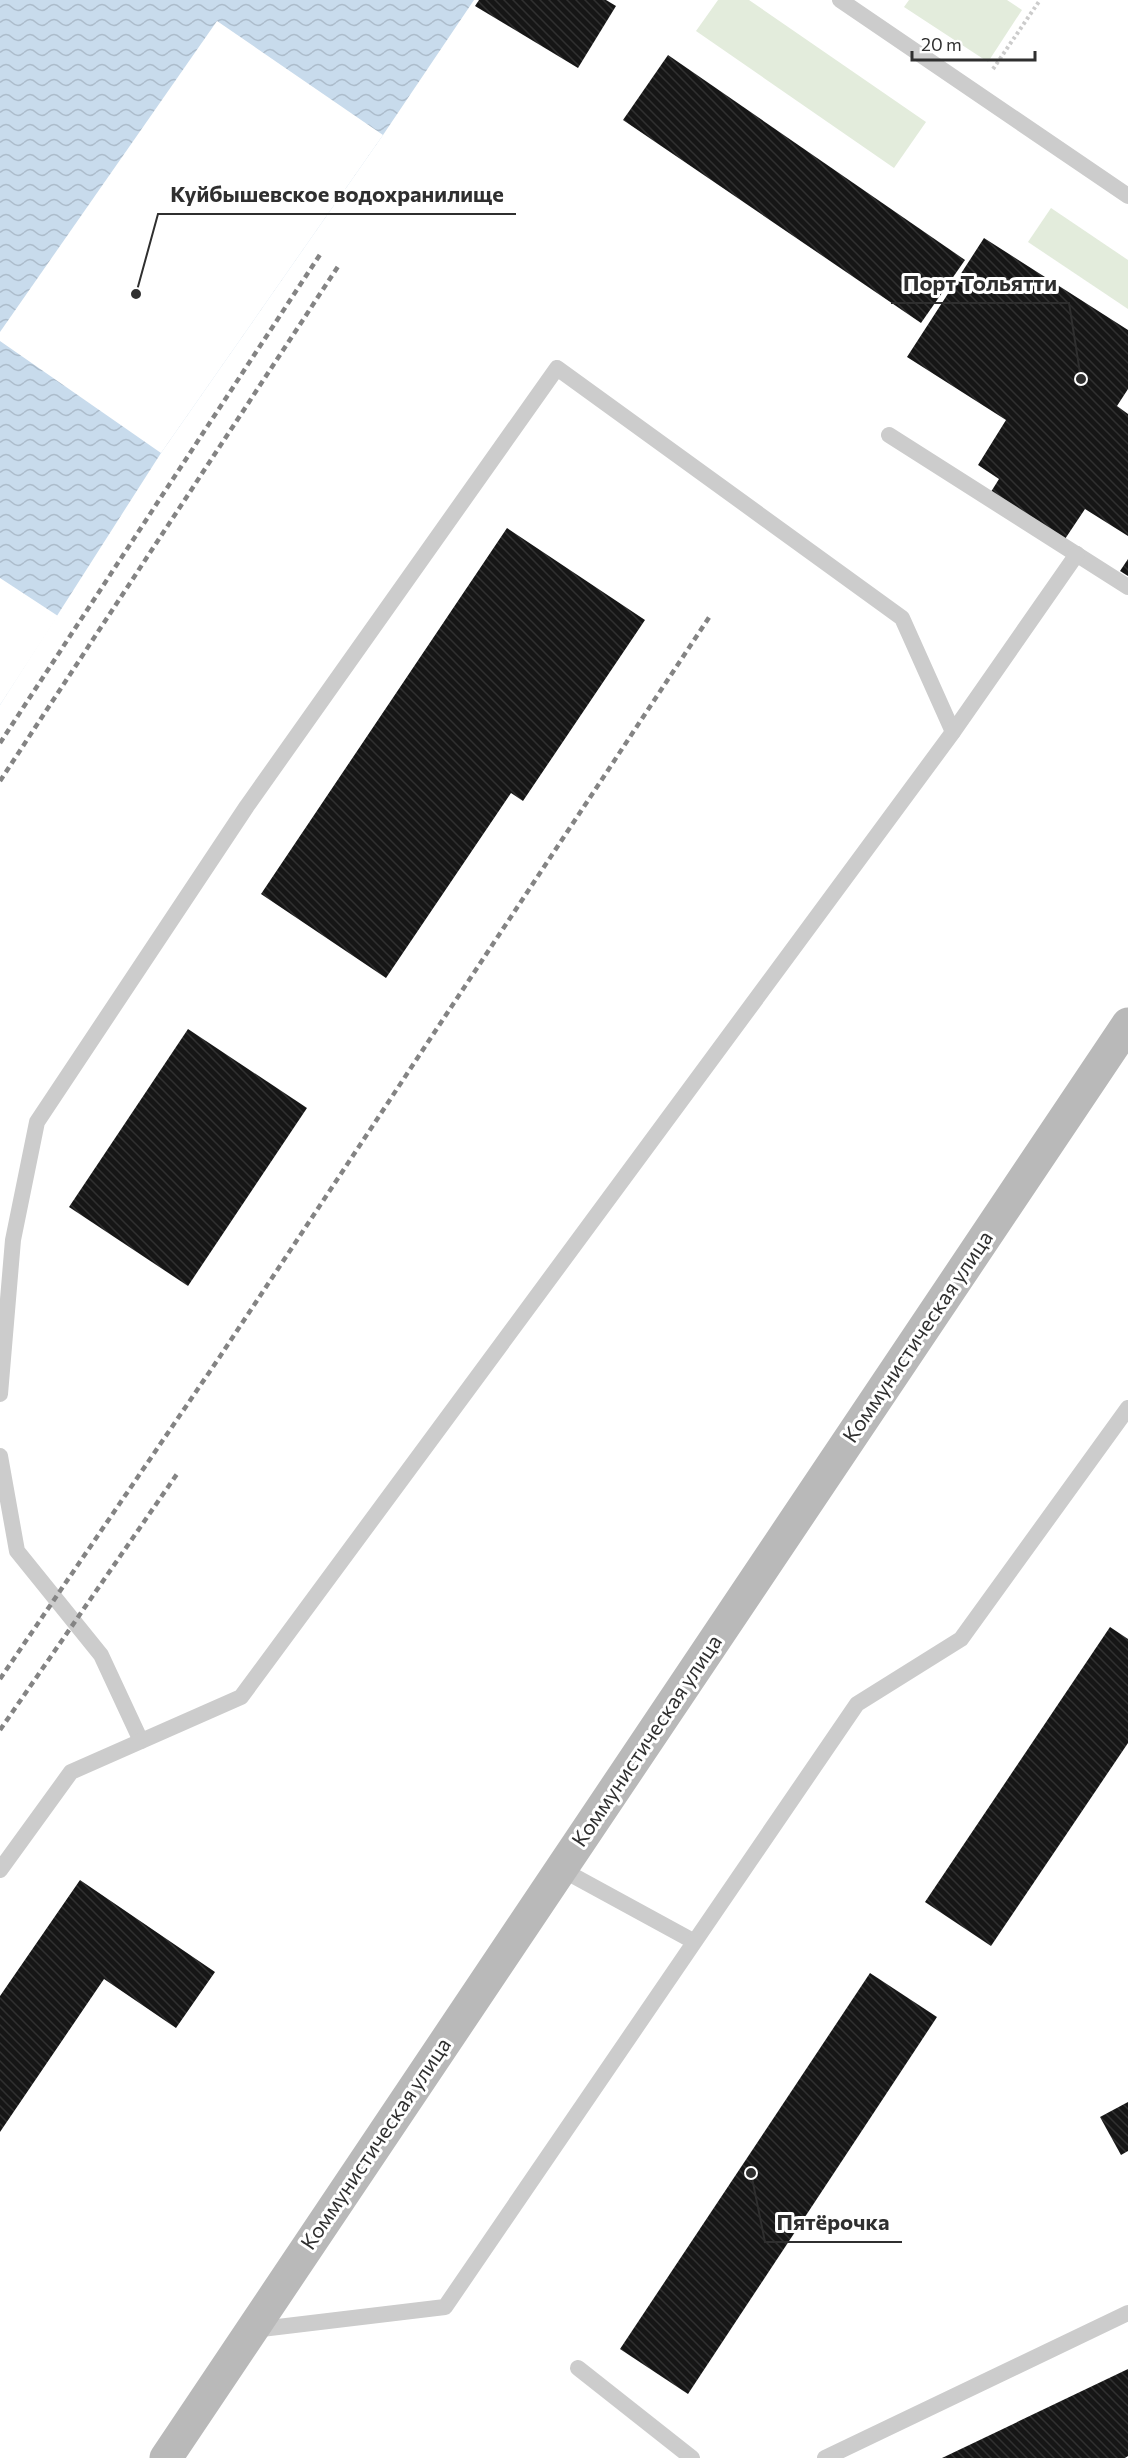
<svg xmlns="http://www.w3.org/2000/svg" width="1128" height="2458" font-family="Commissioner,sans-serif">
	<style>
		.park { fill: #e3ecdc }
		.water { fill: url(#water-waves) }
		.pier { fill: #fff }
		.building { fill: url(#building-back-hatch) }
		.lines { fill: none; stroke-linecap: round; stroke-linejoin: round }
		.path { stroke: #ccc; stroke-width: 4; stroke-dasharray: 3 3; stroke-linecap: butt }
		.lane { stroke: #ccc; stroke-width: 16 }
		.secondary { stroke: #b9b9b9; stroke-width: 33 }
		.rail { stroke: #848484; stroke-width: 4.5; stroke-dasharray: 6 4.5; stroke-linecap: butt }
		.labels { text-anchor: middle; stroke-width: 6; stroke-linejoin: round; paint-order: stroke }
		.street-label { font-size: 21px; fill: #2f2f2f; stroke: #fff }
		.leader { fill: none; stroke: #2f2f2f; stroke-width: 2 }
		.callout-dot { fill: #2f2f2f; stroke: #fff; stroke-width: 2 }
		.callout-label { font-size: 22px; text-anchor: middle; font-weight: bold; fill: #2f2f2f; stroke: #fff; stroke-width: 6; stroke-linejoin: round; paint-order: stroke }
	</style>
	<defs>
		<pattern id="water-waves" width="16" height="10" patternUnits="userSpaceOnUse" patternTransform="scale(1.5)"><rect width="16" height="10" fill="#c8dbec"/><path d="M0 5q4-4 8 0t8 0" fill="none" stroke="#acbccb"/></pattern>
		<pattern id="building-back-hatch" width="6" height="6" patternUnits="userSpaceOnUse" patternTransform="scale(1.5)"><rect width="6" height="6" fill="#161616"/><path d="M-1 5l2 2M0 0l6 6M5-1l2 2" fill="none" stroke="#303030"/></pattern>
	</defs>
	<rect width="100%" height="100%" fill="#fff"/>
	<g class="park">
		<polygon points="718,0 749,0 926,122 894,168 696,31"/>
		<polygon points="909,0 1007,0 1022,10 988,62 904,7"/>
		<polygon points="1051,208 1128,260 1128,309 1028,242"/>
	</g>
	<polygon class="water" points="0,0 474,0 383,135 161,453 0,705"/>
	<g class="pier">
		<polygon points="217,21 383,135 161,453 0,341 0,332"/>
		<polygon points="0,578 58,616 0,705"/>
	</g>
	<g class="building">
		<polygon points="479,0 606,0 616,6 578,68 475,6"/>
		<polygon points="668,55 965,260 921,323 623,120"/>
		<polygon points="984,238 1128,330 1128,389 1117,406 1128,414 1128,536 1085,509 1063,542 989,495 999,479 978,465 1006,420 907,357"/>
		<polygon points="507,528 645,620 523,801 511,793 386,978 261,894"/>
		<polygon points="1128,559 1128,576 1120,571"/>
		<polygon points="188,1029 307,1108 188,1286 69,1207"/>
		<polygon points="1110,1627 1128,1639 1128,1743 991,1946 925,1902"/>
		<polygon points="80,1880 215,1972 176,2028 104,1979 0,2132 0,1996"/>
		<polygon points="870,1973 937,2017 688,2394 620,2349"/>
		<polygon points="1128,2102 1128,2151 1121,2155 1100,2117"/>
		<polygon points="1128,2369 1128,2456 1125,2458 942,2458"/>
	</g>
	<g class="lines">
		<polyline class="path" points="993,69 1040,0"/>
		<g class="lane">
			<polyline points="840,0 1128,196"/>
			<polyline points="889,435 1128,587"/>
			<polyline points="0,1394 13,1240 37,1122 247,806 557,368 902,618 953,732"/>
			<polyline points="0,1456 17,1551 101,1655 141,1741"/>
			<polyline points="561,1869 693,1941"/>
			<polyline points="0,1870 71,1772 241,1697 953,732 1077,554"/>
			<polyline points="253,2330 445,2307 857,1704 961,1639 1128,1408"/>
			<polyline points="578,2368 692,2458"/>
			<polyline points="825,2458 1128,2313"/>
		</g>
		<polyline class="secondary" points="166,2458 1128,1024"/>
		<g class="rail">
			<polyline points="0,743 321,253"/>
			<polyline points="0,781 339,265"/>
			<polyline points="0,1679 219,1358 710,616"/>
			<polyline points="0,1730 177,1474"/>
		</g>
	</g>
	<g class="labels">
		<g class="street-label">
			<text transform="translate(918 1337) rotate(-56)" y="7">Коммунистическая улица</text>
			<text transform="translate(647 1741) rotate(-56)" y="7">Коммунистическая улица</text>
			<text transform="translate(376 2144) rotate(-56)" y="7">Коммунистическая улица</text>
		</g>
	</g>
	<path class="leader" d="M136 294L158 214H516M1081 379L1069 303H891M751 2173L765 2242H902"/>
	<g class="callout-dot">
		<circle cx="136" cy="294" r="6"/>
		<circle cx="1081" cy="379" r="6"/>
		<circle cx="751" cy="2173" r="6"/>
	</g>
	<g class="callout-label">
		<text x="337" y="202">Куйбышевское водохранилище</text>
		<text x="980" y="291">Порт Тольятти</text>
		<text x="833" y="2230">Пятёрочка</text>
	</g>
	<path d="M912 51v9h123v-9" fill="none" stroke="#2f2f2f" stroke-width="3"/>
	<text x="921" y="51" font-size="18" fill="#2f2f2f" stroke="#ffffff" stroke-width="4.5" paint-order="stroke">20 m</text>
</svg>
